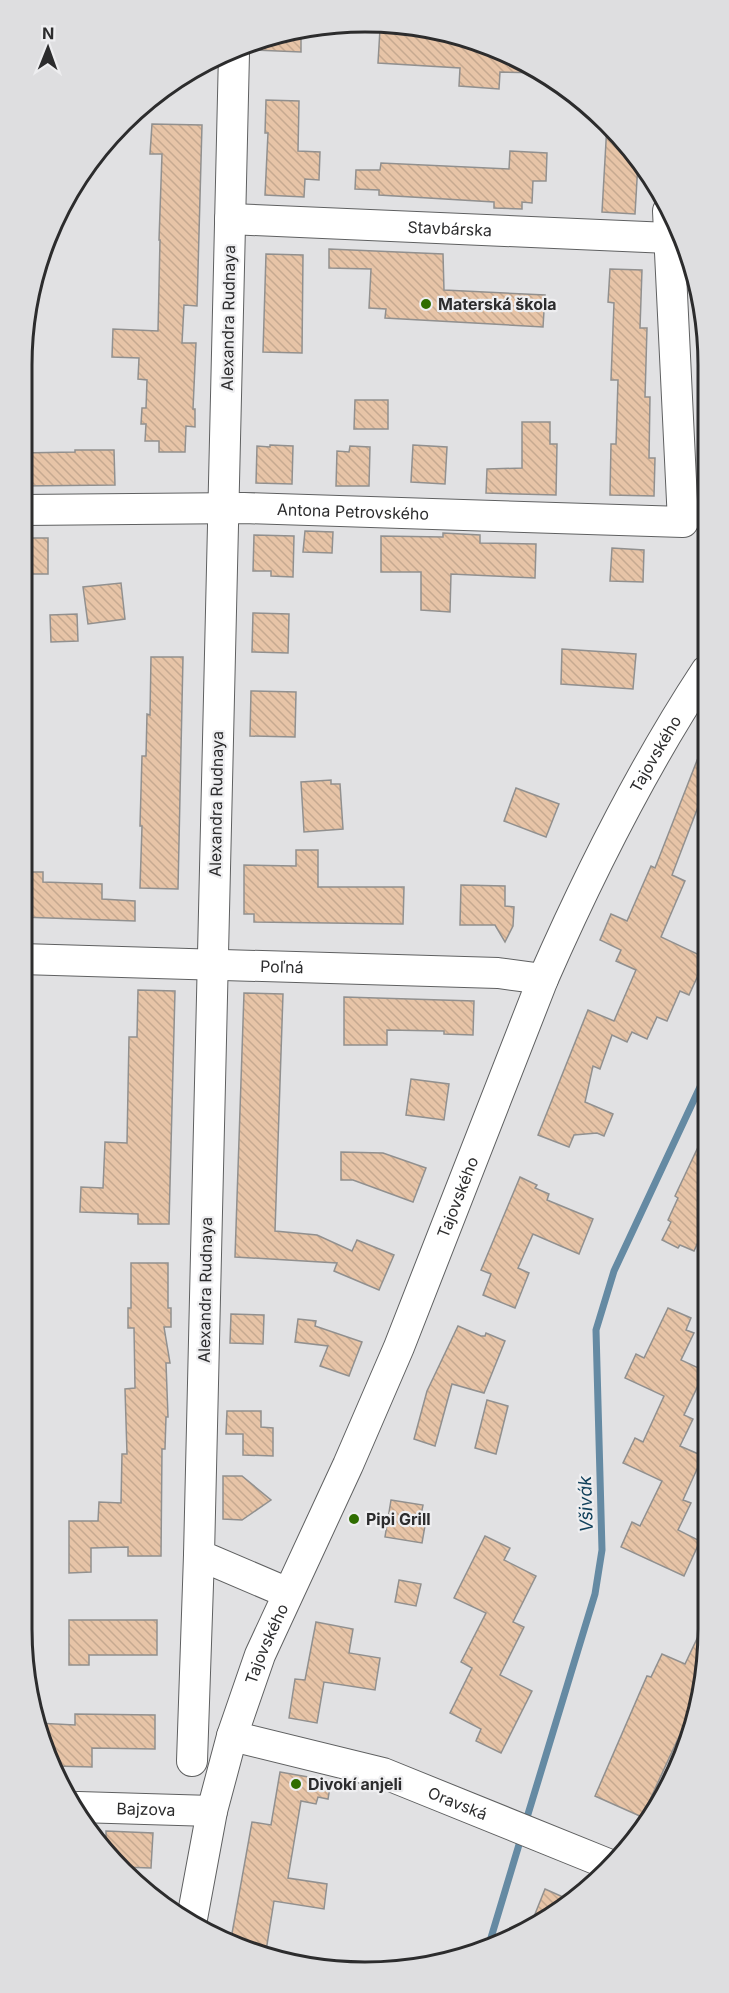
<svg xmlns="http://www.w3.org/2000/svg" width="729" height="1993" font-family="Inter,sans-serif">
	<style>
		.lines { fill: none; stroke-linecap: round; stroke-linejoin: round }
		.stream { stroke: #658aa3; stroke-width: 7 }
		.building { fill: url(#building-back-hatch); stroke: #91908f; stroke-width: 1.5 }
		.minor-casing { stroke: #5f6061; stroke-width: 32 }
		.minor { stroke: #fff; stroke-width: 30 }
		.poi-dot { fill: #2f6d00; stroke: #eeeef0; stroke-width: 2 }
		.labels { text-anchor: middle; stroke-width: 4.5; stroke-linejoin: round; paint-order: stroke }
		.street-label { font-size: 16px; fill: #2c2c2d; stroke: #eeeef0 }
		.poi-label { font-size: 16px; font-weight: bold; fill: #2c2c2d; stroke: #eeeef0; text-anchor: start }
		.water-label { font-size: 18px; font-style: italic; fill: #11415c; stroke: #eeeef0 }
		.rim { fill: none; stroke: #2c2c2d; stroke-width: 3 }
	</style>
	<defs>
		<pattern id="building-back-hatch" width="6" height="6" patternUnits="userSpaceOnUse" patternTransform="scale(1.5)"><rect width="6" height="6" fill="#e7c4a7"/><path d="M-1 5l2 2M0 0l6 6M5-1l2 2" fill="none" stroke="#c6a990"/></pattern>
	</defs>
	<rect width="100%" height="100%" fill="#e1e1e3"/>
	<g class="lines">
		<g class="stream">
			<polyline points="525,1824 595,1594 602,1550 596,1330 614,1271 707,1072"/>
			<polyline points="490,1941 521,1838"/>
		</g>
	</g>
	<g class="building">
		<polygon points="380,29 456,34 543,73 500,72 499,89 459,86 460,68 378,63"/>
		<polygon points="301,30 301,52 251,50 250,48"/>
		<polygon points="266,100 299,101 298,151 320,152 319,180 305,179 304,197 265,195 268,133 265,133"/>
		<polygon points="152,124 202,125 197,306 184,305 182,343 196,343 193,409 195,409 195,427 186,426 185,452 159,452 159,441 145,441 146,424 141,424 142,408 146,408 147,380 138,379 139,358 112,357 113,329 158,331 160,240 159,240 162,154 150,154"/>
		<polygon points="607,124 623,138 638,163 635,214 602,212"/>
		<polygon points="510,151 547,153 546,181 533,181 532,203 522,202 522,209 494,208 494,202 379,195 379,190 355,189 356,170 380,170 381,163 509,169"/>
		<polygon points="329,249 443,254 444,290 545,295 543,327 385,318 386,309 369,308 371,269 329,268"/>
		<polygon points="266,254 303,255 302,353 263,352"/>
		<polygon points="610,269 642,270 640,328 647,328 645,397 650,397 649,458 655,458 654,496 610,495 611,444 616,444 618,380 611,380 614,303 608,302"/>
		<polygon points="355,400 388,400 388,429 354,429"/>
		<polygon points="522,422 550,422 550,444 557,444 556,495 486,493 487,469 522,468"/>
		<polygon points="270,445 293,446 292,484 256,483 257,446 270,447"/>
		<polygon points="413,445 447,447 445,484 411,482"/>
		<polygon points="350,446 370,447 369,486 336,486 337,451 349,452"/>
		<polygon points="75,450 114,450 115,485 21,486 21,453 75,452"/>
		<polygon points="305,531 333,532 332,553 303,552"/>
		<polygon points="443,533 480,535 480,543 536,544 535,578 451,574 450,612 421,610 421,572 381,572 381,536 443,537"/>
		<polygon points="254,535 294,536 293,577 271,576 271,571 253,571"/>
		<rect x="21" y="538" width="27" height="36"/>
		<polygon points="612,548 644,550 643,582 610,581"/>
		<polygon points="121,583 125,619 88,624 83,587"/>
		<polygon points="253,613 289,614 288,653 252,652"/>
		<polygon points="77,614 78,641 51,642 50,615"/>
		<polygon points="562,649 636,654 633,689 561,684"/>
		<polygon points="151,657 183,657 178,889 140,888 142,826 140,826 142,756 146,756 147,714 150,715"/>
		<polygon points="251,691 296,692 295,737 250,736"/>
		<polygon points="705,740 706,786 672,875 685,881 661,937 706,958 689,995 680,991 667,1021 657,1017 647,1039 632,1032 627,1042 612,1035 600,1069 593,1066 585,1102 613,1114 604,1136 597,1133 574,1135 569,1147 538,1135 588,1010 614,1021 636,970 616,961 621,950 600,940 611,914 627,921 651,866 655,868"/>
		<polygon points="331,780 331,784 340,784 343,829 304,832 301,782"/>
		<polygon points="516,788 559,804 546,837 504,821"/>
		<polygon points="296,850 318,850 318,887 404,887 403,924 254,922 254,914 244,914 244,865 296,866"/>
		<polygon points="21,872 43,872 43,882 102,884 102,899 135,901 135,921 21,917"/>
		<polygon points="461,885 505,886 505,906 514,907 513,926 505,942 495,925 460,925"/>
		<polygon points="138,990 175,991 169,1224 138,1224 138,1214 80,1212 81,1187 103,1188 105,1142 127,1143 129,1037 137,1037"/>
		<polygon points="244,993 283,994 275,1231 317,1235 352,1251 357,1240 394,1255 379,1290 334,1271 337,1263 235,1257"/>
		<polygon points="344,997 474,1001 473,1035 444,1034 444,1031 387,1030 387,1045 344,1045"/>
		<polygon points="411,1079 449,1084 444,1120 406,1115"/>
		<polygon points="707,1128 707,1244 699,1240 694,1251 680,1245 678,1248 662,1240 671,1222 668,1220 678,1198 675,1196"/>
		<polygon points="341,1152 383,1153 426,1168 413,1202 353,1180 341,1180"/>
		<polygon points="520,1177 537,1185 535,1188 549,1194 547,1200 593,1219 579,1254 533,1234 518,1268 529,1273 515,1308 483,1295 491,1274 481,1270"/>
		<polygon points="131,1263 168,1263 168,1308 171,1308 171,1327 164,1327 170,1363 166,1363 168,1417 166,1417 165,1449 162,1449 161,1556 128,1556 128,1547 91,1548 91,1572 69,1573 69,1521 98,1521 99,1502 121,1503 122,1454 127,1454 125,1389 135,1388 134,1328 128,1328 128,1308 131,1308"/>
		<polygon points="668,1308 691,1318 686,1330 694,1333 681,1360 705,1371 684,1415 693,1419 680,1446 703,1456 683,1500 691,1503 678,1530 700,1541 684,1576 621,1547 632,1522 640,1526 662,1481 623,1463 635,1438 643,1442 664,1396 625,1378 636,1354 644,1358"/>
		<polygon points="231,1314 264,1315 263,1344 230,1343"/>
		<polygon points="298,1319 316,1321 315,1326 362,1342 349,1376 320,1366 328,1346 295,1342"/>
		<polygon points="458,1326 481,1336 485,1336 486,1333 505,1341 484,1393 452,1384 435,1446 414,1439 427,1391"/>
		<polygon points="487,1400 508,1406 496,1454 475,1448"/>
		<polygon points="227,1411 261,1411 261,1427 273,1428 273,1456 243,1455 243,1434 226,1434"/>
		<polygon points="223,1476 242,1476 271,1500 242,1520 223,1519"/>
		<polygon points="391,1500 423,1505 420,1520 426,1520 422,1543 385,1537"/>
		<polygon points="485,1536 510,1548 504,1560 536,1576 513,1622 524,1627 500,1675 532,1691 501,1753 476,1741 481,1729 450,1713 472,1668 461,1662 486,1613 454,1598"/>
		<polygon points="399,1580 421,1584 416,1606 395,1602"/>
		<polygon points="69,1620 157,1620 157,1655 89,1655 89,1665 69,1665"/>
		<polygon points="316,1622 353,1629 349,1653 380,1658 375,1690 324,1682 317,1723 289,1718 295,1679 305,1680"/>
		<polygon points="704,1624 708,1625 708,1629 700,1691 642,1817 595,1796 647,1676 651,1677 662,1654 685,1664"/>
		<polygon points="75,1714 155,1715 155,1749 92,1748 92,1767 55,1766 39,1739 37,1723 75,1725"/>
		<polygon points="280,1772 331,1781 328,1799 318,1797 316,1804 301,1801 288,1878 327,1884 324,1909 274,1901 266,1951 231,1939 252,1822 271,1825"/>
		<polygon points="106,1831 153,1833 151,1868 121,1867 106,1855 96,1838 106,1839"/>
		<polygon points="545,1889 563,1897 563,1907 555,1914 531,1924"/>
	</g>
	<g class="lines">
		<defs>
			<g id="minor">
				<polyline points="234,53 199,1555 288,1593"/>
				<path id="s1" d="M230,219L669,238"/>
				<path id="s2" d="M21,510L244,508L683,522L668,211"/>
				<path id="s3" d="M21,959L498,973L543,979"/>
				<path id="s4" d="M232,1736L383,1773L608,1864"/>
				<polyline points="192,1761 199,1555"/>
				<path id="s5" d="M78,1807L212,1811"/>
				<path id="s6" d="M191,1924L212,1811L232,1736L260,1655L348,1465L399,1347L543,979C590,872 642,768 706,671"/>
			</g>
		</defs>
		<use href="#minor" class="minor-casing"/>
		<use href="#minor" class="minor"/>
	</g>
	<g class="poi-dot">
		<circle cx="426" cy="304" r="6"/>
		<circle cx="354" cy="1519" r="6"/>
		<circle cx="296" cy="1784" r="6"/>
	</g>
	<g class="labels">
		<g class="street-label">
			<text dy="6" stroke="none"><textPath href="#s1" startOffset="220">Stavbárska</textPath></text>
			<text transform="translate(228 318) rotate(-89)" y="6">Alexandra Rudnaya</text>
			<text dy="6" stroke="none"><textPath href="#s2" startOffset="332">Antona Petrovského</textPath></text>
			<text dy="6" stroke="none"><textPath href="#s6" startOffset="1263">Tajovského</textPath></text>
			<text transform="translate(216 804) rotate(-89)" y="6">Alexandra Rudnaya</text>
			<text dy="6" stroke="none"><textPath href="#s3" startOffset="261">Poľná</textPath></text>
			<text dy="6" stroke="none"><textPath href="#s6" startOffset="777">Tajovského</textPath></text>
			<text transform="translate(205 1290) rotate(-89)" y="6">Alexandra Rudnaya</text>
			<text dy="6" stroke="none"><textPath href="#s6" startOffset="291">Tajovského</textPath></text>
			<text dy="6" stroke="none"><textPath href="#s4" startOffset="236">Oravská</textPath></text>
			<text dy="6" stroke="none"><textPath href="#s5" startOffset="68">Bajzova</textPath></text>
		</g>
		<g class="poi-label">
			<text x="438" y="310">Materská škola</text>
			<text x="366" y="1525">Pipi Grill</text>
			<text x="308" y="1790">Divokí anjeli</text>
		</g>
		<g class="water-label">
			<text transform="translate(586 1504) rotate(-92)" y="6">Všivák</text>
		</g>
	</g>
	<path d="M0 0H729V1993H0ZM365 32H365A333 333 0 0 1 698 365V1629A333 333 0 0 1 365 1962H365A333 333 0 0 1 32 1629V365A333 333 0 0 1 365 32Z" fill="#dedee0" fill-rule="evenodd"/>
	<path class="rim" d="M365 32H365A333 333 0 0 1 698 365V1629A333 333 0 0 1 365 1962H365A333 333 0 0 1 32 1629V365A333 333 0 0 1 365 32Z"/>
	<g transform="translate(48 48) rotate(1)" stroke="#eeeef0" stroke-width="4.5" paint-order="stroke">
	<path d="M0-4.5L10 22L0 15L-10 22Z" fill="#2c2c2d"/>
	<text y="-9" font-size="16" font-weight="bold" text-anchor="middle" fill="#2c2c2d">N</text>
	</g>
</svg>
